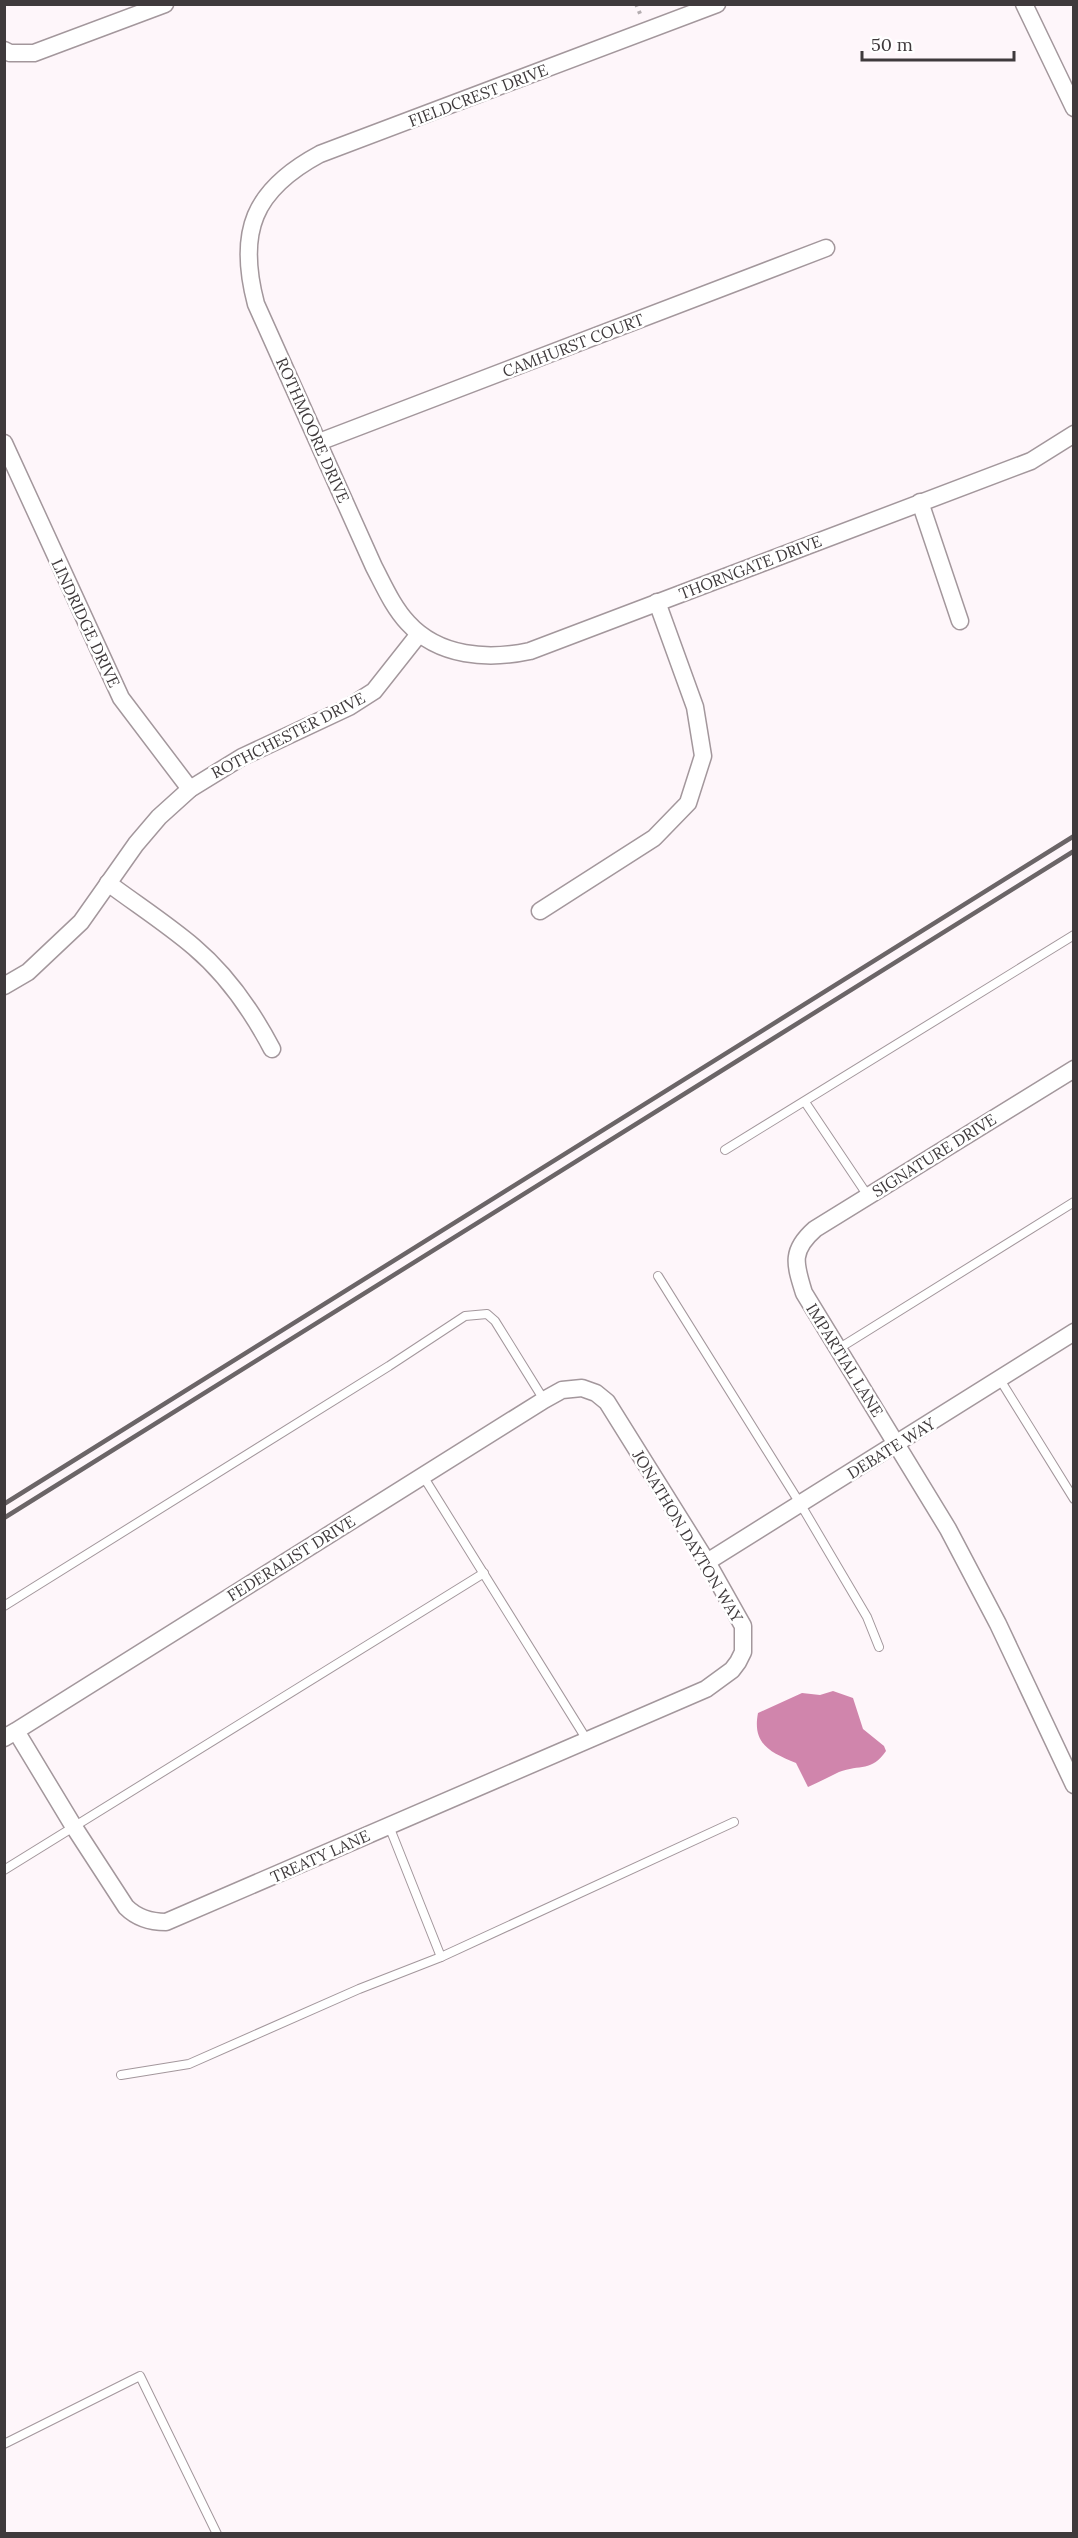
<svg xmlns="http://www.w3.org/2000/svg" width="1078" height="2538" font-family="Lora,serif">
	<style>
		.water { fill: #d085ac }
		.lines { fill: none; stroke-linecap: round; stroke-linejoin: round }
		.service-casing { stroke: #a3979c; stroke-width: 10 }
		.minor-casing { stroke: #a3979c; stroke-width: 19 }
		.path { stroke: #b4adb0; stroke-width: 4; stroke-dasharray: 3 4.5; stroke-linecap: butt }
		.service { stroke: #fff; stroke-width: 8 }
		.minor { stroke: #fff; stroke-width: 16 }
		.rail { stroke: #6b6567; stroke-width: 4.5 }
		.labels { text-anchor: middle; stroke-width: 5; stroke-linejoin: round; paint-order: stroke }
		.street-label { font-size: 16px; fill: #3f3a3c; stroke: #fff }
	</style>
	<rect width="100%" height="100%" fill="#fef6fa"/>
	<path class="water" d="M833,1691L853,1698L863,1729L884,1746L886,1751C872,1772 860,1764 839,1772C829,1777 819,1782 808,1787L796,1763C770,1752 752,1744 758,1713L802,1693L820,1695Z"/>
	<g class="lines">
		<defs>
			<g id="service">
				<polyline points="805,1102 868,1196"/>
				<polyline points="725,1150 1074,935"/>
				<polyline points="658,1276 801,1505 867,1617 879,1647"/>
				<polyline points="838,1349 1074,1202"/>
				<polyline points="999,1378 1074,1499"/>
				<polyline points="423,1476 587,1740"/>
				<polyline points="4,1606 389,1366 465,1316 487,1314 495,1321 544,1400"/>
				<polyline points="389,1826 441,1957 734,1822"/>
				<polyline points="4,1870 484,1573"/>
				<polyline points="121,2075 189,2064 359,1989 441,1957"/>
				<polyline points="4,2444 140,2376 217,2534"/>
			</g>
			<g id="minor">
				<path d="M717,4L320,154C253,190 237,232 256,304L374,567C384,586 393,607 408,623C439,657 488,660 530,651L1031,461L1074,434"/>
				<polyline points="1024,4 1074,108"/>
				<polyline points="4,50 10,53 34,53 165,4"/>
				<polyline points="319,442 826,248"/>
				<polyline points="4,443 121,698 190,789"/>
				<polyline points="920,502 960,621"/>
				<path d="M108,883C136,904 167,924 194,947C227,975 252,1011 272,1049"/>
				<polyline points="540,911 654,838 688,803 703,756 695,707 657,602"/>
				<polyline points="4,986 28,972 81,922 136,844 159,817 190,789 242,757 349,707 374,691 419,634"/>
				<path d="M1074,1069L815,1229C790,1251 795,1264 804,1293L948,1529L998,1624L1074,1785"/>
				<polyline points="707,1562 1074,1332"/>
				<path d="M4,1738L16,1731L544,1400L562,1390L582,1388L596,1393L607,1402L707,1562L743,1626V1652L738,1662L732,1670L706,1689L166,1922C150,1922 137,1918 126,1907L74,1827L16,1731"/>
			</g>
		</defs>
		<use href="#service" class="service-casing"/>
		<use href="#minor" class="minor-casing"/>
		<polyline class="path" points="636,4 641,16"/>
		<use href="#service" class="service"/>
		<use href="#minor" class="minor"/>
		<g class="rail">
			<polyline points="4,1504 1074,836"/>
			<polyline points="4,1518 1074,851"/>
		</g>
	</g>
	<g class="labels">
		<g class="street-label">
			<text transform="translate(478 95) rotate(-21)" y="6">FIELDCREST DRIVE</text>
			<text transform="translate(573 345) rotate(-21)" y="6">CAMHURST COURT</text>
			<text transform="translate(313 430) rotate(66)" y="6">ROTHMOORE DRIVE</text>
			<text transform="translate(750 567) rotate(-21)" y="6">THORNGATE DRIVE</text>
			<text transform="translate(86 623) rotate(65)" y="6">LINDRIDGE DRIVE</text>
			<text transform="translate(288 735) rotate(-27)" y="6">ROTHCHESTER DRIVE</text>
			<text transform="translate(934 1155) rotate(-32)" y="6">SIGNATURE DRIVE</text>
			<text transform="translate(845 1360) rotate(58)" y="6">IMPARTIAL LANE</text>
			<text transform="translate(891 1448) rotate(-32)" y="6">DEBATE WAY</text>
			<text transform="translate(688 1536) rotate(59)" y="6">JONATHON DAYTON WAY</text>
			<text transform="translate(291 1558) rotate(-32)" y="6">FEDERALIST DRIVE</text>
			<text transform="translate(320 1856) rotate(-24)" y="6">TREATY LANE</text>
		</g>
	</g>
	<rect width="1078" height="2538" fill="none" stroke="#3f3a3c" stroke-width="12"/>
	<path d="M862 51v9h152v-9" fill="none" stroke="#3f3a3c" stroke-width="3"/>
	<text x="871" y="51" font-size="18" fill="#3f3a3c" stroke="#ffffff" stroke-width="4.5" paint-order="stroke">50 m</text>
</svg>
